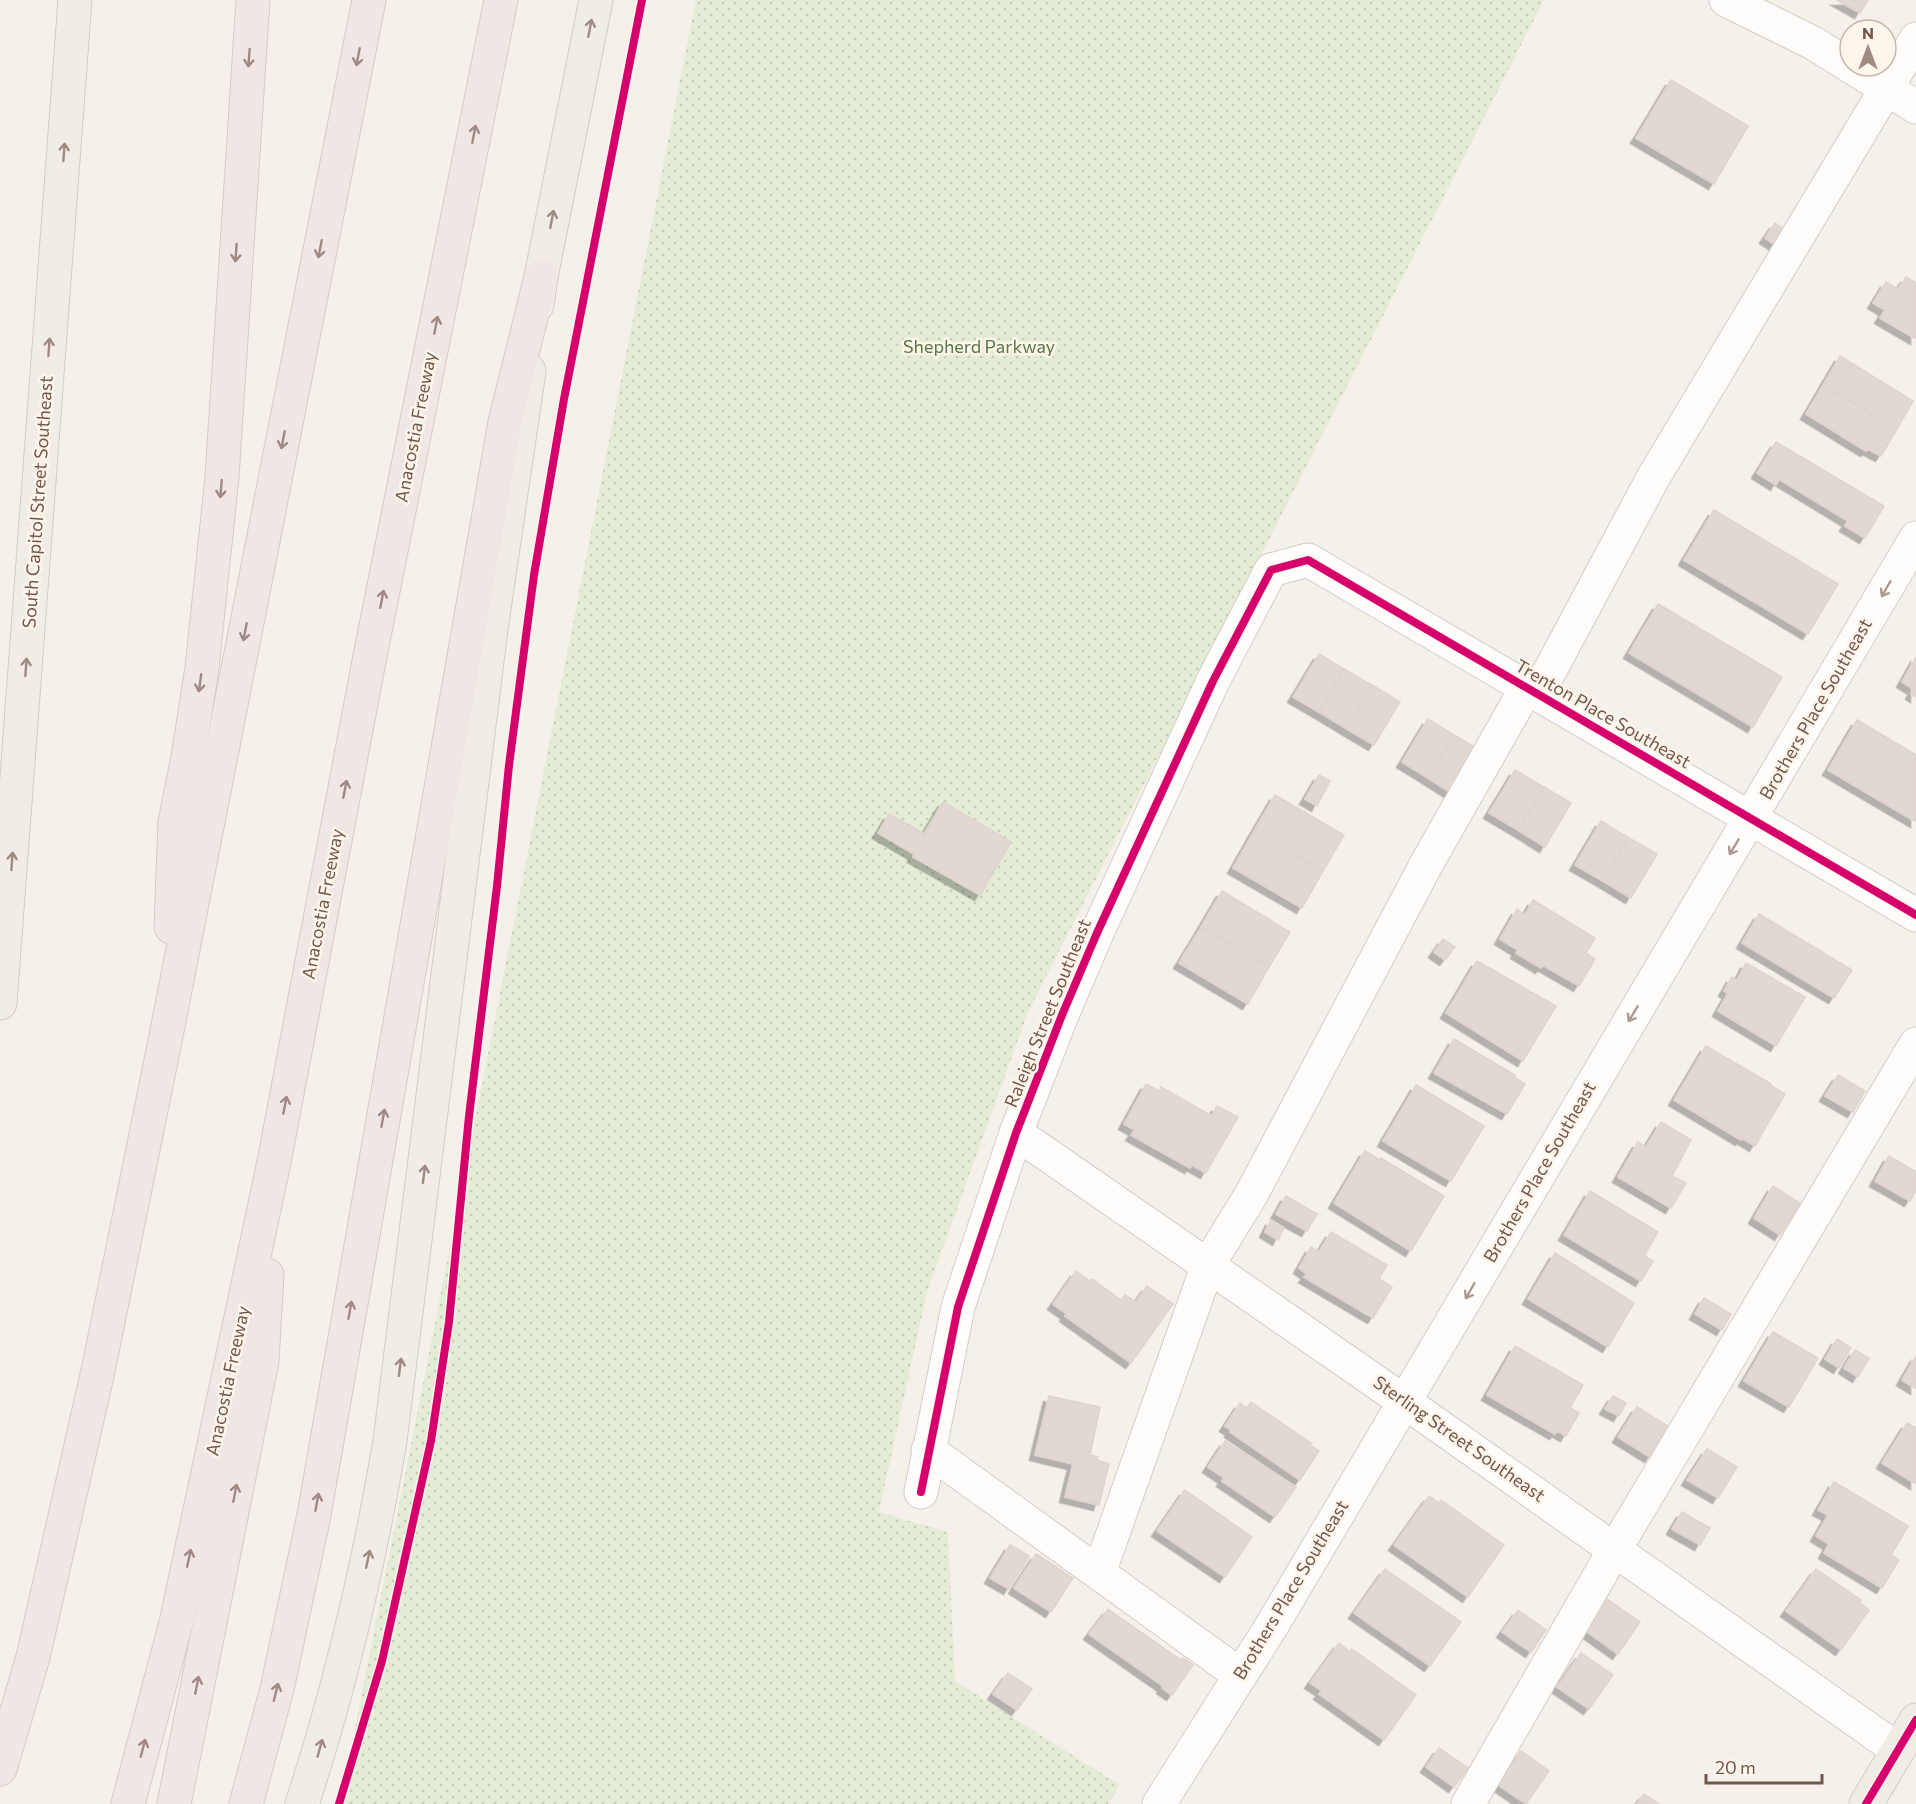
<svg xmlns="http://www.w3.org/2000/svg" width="1916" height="1804" font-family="Commissioner,sans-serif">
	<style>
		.park { fill: url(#park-dots) }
		.building { fill: #e2d8d2; stroke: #dfd3cd; stroke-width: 1.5; filter: url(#shadow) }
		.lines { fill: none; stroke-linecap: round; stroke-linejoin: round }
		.minor-casing { stroke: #d4ccc7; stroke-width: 35 }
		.major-casing { stroke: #d5cbc6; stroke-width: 35 }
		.highway-casing { stroke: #d5cbc6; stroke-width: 35 }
		.minor { stroke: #fefdfc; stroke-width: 33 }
		.major { stroke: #f1ece5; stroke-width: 33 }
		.highway { stroke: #f0e7e5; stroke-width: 33 }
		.cycleway-casing { stroke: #fef5eb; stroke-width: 11 }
		.cycleway { stroke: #d6006c; stroke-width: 8 }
		.oneway { stroke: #9f8a82 }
		.oneway2 { stroke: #9f8982 }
		.oneway3 { stroke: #ab9992 }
		.labels { text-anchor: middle; stroke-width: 5; stroke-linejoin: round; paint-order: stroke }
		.park-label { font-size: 18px; fill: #587844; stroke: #fef5eb }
		.street-label { font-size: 18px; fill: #73564c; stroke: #fef5eb }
	</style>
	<defs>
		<pattern id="park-dots" width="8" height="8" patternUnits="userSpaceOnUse" patternTransform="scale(1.5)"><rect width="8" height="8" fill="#e4ecd5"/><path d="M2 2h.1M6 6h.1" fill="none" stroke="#c7ccb8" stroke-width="1.8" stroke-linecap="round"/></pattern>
		<filter id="shadow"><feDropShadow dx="-5.5" dy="5.5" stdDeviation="0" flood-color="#0004"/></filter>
	</defs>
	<rect width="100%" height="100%" fill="#f6f0ea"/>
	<polygon class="park" points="696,0 1544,0 1028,1012 927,1292 879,1512 948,1532 955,1681 1120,1785 1108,1804 340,1804"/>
	<g class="building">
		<polygon points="1837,0 1868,0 1860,13"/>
		<polygon points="1671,80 1748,126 1714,184 1636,138"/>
		<polygon points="1775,223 1787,231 1777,246 1765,238"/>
		<polygon points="1906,277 1916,283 1916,339 1880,318 1885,310 1873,303 1886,282 1898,289"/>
		<polygon points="1840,356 1913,401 1897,429 1823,385"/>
		<polygon points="1823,385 1897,429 1881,456 1868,449 1866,451 1806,414"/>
		<polygon points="1776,442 1884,506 1865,538 1845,526 1848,521 1779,479 1776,485 1757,473"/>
		<polygon points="1714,510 1838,584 1808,634 1684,560"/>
		<polygon points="1658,604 1782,677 1753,727 1629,653"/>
		<polygon points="1319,654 1344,669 1319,712 1293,697"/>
		<polygon points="1916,657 1916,697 1911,694 1914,689 1902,682"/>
		<polygon points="1344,669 1372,685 1347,729 1319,712"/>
		<polygon points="1372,685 1400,702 1374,745 1347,729"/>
		<polygon points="1428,719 1454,735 1428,778 1402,762"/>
		<polygon points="1857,720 1916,755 1916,822 1828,770"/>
		<polygon points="1454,735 1483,752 1456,796 1428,778"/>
		<polygon points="1515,770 1544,787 1518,830 1489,813"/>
		<polygon points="1319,775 1330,781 1317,806 1305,799"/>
		<polygon points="1544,787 1571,803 1545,847 1518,830"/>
		<polygon points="1275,795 1344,835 1323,871 1254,831"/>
		<polygon points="943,802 1011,842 980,895 913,857 914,854 878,833 889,814 924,834"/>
		<polygon points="1601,821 1629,838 1603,881 1575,865"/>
		<polygon points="1254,831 1323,871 1302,908 1233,868"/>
		<polygon points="1629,838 1657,854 1631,898 1603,881"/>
		<polygon points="1222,891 1290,932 1269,967 1201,927"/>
		<polygon points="1533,900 1595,938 1586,953 1595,959 1579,986 1543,965 1541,968 1516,953 1518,950 1500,939 1517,909 1525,915"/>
		<polygon points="1759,914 1852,970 1834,998 1742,943"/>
		<polygon points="1201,927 1269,967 1248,1004 1179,963"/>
		<polygon points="1443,939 1455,947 1445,960 1434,952"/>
		<polygon points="1477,961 1556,1006 1523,1061 1446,1013"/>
		<polygon points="1746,963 1805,997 1776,1046 1718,1011 1728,993 1724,991 1732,977 1737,980"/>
		<polygon points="1454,1039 1515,1075 1514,1077 1525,1084 1507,1114 1434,1073"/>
		<polygon points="1706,1046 1771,1084 1770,1085 1785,1094 1755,1146 1742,1138 1741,1140 1674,1100"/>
		<polygon points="1838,1075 1865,1091 1853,1112 1825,1096"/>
		<polygon points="1146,1084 1159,1091 1161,1087 1212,1116 1217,1106 1238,1117 1206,1173 1192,1165 1190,1168 1131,1135 1135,1130 1124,1124"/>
		<polygon points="1416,1085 1484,1126 1451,1181 1383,1141"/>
		<polygon points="1661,1122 1691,1140 1672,1176 1686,1183 1671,1208 1618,1177 1638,1142 1646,1147"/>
		<polygon points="1365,1151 1380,1160 1381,1158 1444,1196 1411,1251 1334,1203"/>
		<polygon points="1889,1156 1916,1172 1916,1190 1910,1201 1875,1181"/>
		<polygon points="1773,1186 1800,1203 1780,1235 1754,1218"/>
		<polygon points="1590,1191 1658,1232 1644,1256 1653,1261 1641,1281 1564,1235"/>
		<polygon points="1286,1196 1317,1214 1307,1231 1276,1214"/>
		<polygon points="1271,1220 1284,1228 1278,1240 1265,1232"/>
		<polygon points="1331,1232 1387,1265 1379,1279 1392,1287 1373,1318 1304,1277 1307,1274 1299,1268 1311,1247 1319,1252"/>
		<polygon points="1555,1253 1634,1303 1608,1347 1528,1299"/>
		<polygon points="1076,1271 1090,1281 1092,1279 1121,1300 1125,1295 1136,1302 1147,1286 1173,1304 1131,1363 1065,1316 1067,1314 1053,1304"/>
		<polygon points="1704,1298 1731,1314 1722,1330 1695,1314"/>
		<polygon points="1773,1332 1818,1358 1789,1407 1744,1381"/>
		<polygon points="1837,1339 1851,1348 1839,1368 1825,1359"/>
		<polygon points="1515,1346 1583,1385 1570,1408 1579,1413 1566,1436 1557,1431 1555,1434 1487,1395"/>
		<polygon points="1855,1350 1869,1358 1858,1377 1844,1368"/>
		<polygon points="1916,1356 1916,1389 1902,1380"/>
		<polygon points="1049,1396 1100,1407 1090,1455 1098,1457 1097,1460 1109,1464 1099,1505 1065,1497 1073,1464 1035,1455"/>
		<polygon points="1613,1396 1626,1403 1619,1416 1605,1409"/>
		<polygon points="1251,1402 1311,1443 1310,1445 1319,1451 1300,1480 1230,1432 1231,1430 1225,1426 1240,1403 1247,1408"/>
		<polygon points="1637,1407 1669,1427 1650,1457 1618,1437"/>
		<polygon points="1907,1423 1916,1428 1916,1484 1882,1463"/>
		<polygon points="1225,1441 1296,1487 1275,1517 1222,1481 1224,1478 1208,1467"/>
		<polygon points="1707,1449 1737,1467 1718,1498 1687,1480"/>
		<polygon points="1834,1482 1908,1526 1891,1555 1899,1560 1882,1588 1824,1553 1829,1544 1816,1536 1828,1515 1818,1510"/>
		<polygon points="1185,1490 1252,1537 1225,1577 1157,1531"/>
		<polygon points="1429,1496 1439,1503 1441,1500 1504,1545 1468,1597 1394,1545"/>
		<polygon points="1682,1512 1710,1528 1700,1545 1672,1529"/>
		<polygon points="1010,1545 1029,1556 1009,1589 990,1578"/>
		<polygon points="1036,1554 1073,1578 1051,1612 1014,1588"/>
		<polygon points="1385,1569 1461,1622 1430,1666 1354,1613"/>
		<polygon points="1816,1569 1861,1600 1859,1602 1869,1610 1841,1650 1786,1611"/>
		<polygon points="1607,1599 1640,1622 1618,1654 1586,1631"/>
		<polygon points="1108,1609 1181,1660 1183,1658 1193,1665 1172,1695 1162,1688 1163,1686 1089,1634"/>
		<polygon points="1518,1610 1546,1630 1531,1652 1502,1632"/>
		<polygon points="1339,1643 1350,1652 1352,1649 1416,1695 1384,1740 1319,1694 1322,1691 1310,1683"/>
		<polygon points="1581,1653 1613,1675 1589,1709 1557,1687"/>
		<polygon points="1008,1673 1032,1689 1017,1710 993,1694"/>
		<polygon points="1439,1748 1468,1768 1454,1787 1426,1767"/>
		<polygon points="1521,1751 1549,1771 1526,1804 1497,1784"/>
		<polygon points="1644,1794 1659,1804 1637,1804"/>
	</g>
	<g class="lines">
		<defs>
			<g id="minor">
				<polyline points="1726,0 1813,43 1916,107"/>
				<polyline points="1538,693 1653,478 1916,39"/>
				<polyline points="1016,1133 1405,1402 1898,1750"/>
				<polyline points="928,1450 1240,1675"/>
				<polyline points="921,1492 958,1307 1016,1133 1062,1015 1097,933 1213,681 1271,570 1308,560 1916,915"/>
				<polyline points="1099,1573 1208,1265 1251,1195 1427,863 1527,687"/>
				<polyline points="1159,1804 1271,1627 1916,538"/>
				<polyline points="1468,1804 1615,1549 1916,1044"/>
			</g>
			<g id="major">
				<polyline points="537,305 541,277 596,0"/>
				<polyline points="0,1003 75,0"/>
				<path d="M302,1804C341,1685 369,1564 390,1441L491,629L529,371"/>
				<polyline points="1866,1804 1916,1720"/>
			</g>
			<g id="highway">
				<polyline points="171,927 175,822 188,757 202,668 222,477 253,0"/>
				<polyline points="0,1769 33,1657 98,1371 166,1036 369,0"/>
				<polyline points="128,1804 176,1623 274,1162 370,656 501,0"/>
				<polyline points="174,1804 262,1361 267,1275"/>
				<polyline points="246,1804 277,1689 314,1515 505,422 541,277"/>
			</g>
		</defs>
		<use href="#minor" class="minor-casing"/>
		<use href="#major" class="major-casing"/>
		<use href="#highway" class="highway-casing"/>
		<use href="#minor" class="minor"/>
		<use href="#major" class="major"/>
		<use href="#highway" class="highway"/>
		<defs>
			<g id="cycleway">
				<polyline points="921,1492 958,1307 1016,1133 1062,1015 1097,933 1213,681 1271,570 1308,560 1916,915"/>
				<polyline points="339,1804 382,1661 431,1441 449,1322 469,1116 497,886 509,765 534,575 564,399 642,0"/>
				<polyline points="1866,1804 1916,1720"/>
			</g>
		</defs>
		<use href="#cycleway" class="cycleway-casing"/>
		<use href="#cycleway" class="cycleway"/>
	</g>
	<defs><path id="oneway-shaft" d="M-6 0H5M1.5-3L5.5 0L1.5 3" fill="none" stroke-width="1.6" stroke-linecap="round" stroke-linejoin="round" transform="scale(1.5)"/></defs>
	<g class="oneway">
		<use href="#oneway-shaft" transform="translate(590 28) rotate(-79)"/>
		<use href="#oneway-shaft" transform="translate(64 152) rotate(-86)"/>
		<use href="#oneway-shaft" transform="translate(552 219) rotate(-79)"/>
		<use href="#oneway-shaft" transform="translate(49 347) rotate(-86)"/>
		<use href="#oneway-shaft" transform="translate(26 667) rotate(-86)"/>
		<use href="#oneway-shaft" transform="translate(12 861) rotate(-86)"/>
		<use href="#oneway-shaft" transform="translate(424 1174) rotate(-83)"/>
		<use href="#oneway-shaft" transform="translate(400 1367) rotate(-83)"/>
		<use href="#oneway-shaft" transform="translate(368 1559) rotate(-78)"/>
		<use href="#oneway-shaft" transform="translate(320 1748) rotate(-74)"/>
	</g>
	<g class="oneway2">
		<use href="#oneway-shaft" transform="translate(358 57) rotate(101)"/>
		<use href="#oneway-shaft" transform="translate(249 58) rotate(94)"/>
		<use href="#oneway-shaft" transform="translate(474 134) rotate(-79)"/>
		<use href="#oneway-shaft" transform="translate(320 249) rotate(101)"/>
		<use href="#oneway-shaft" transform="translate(236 253) rotate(94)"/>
		<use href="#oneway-shaft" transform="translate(436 325) rotate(-79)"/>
		<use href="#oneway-shaft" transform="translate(283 440) rotate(101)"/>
		<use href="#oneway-shaft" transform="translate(221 489) rotate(95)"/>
		<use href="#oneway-shaft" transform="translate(382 599) rotate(-79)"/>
		<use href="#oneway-shaft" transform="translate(245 632) rotate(101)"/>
		<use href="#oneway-shaft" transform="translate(200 683) rotate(98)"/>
		<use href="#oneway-shaft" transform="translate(345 789) rotate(-79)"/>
		<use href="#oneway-shaft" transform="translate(285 1105) rotate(-79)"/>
		<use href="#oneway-shaft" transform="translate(383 1118) rotate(-80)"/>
		<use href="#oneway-shaft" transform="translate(350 1310) rotate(-80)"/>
		<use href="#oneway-shaft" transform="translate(235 1493) rotate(-79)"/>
		<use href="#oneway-shaft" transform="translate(317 1502) rotate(-80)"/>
		<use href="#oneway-shaft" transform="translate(189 1558) rotate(-78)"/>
		<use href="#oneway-shaft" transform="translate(197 1685) rotate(-79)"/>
		<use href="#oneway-shaft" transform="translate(276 1692) rotate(-76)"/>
		<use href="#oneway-shaft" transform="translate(143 1748) rotate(-75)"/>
	</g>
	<g class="oneway3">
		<use href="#oneway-shaft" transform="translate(1886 589) rotate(120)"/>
		<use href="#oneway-shaft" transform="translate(1734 847) rotate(121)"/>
		<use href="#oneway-shaft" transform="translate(1633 1014) rotate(121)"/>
		<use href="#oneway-shaft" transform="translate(1470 1291) rotate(120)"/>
	</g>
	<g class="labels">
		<g class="park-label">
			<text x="979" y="353">Shepherd Parkway</text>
		</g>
		<g class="street-label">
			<text transform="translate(416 427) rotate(-79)" y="6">Anacostia Freeway</text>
			<text transform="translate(38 502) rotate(-86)" y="6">South Capitol Street Southeast</text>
			<text transform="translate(1816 709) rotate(-60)" y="6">Brothers Place Southeast</text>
			<text transform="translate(1603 714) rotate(30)" y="6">Trenton Place Southeast</text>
			<text transform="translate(323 904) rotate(-79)" y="6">Anacostia Freeway</text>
			<text transform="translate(1048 1013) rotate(-68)" y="6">Raleigh Street Southeast</text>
			<text transform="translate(1540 1172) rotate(-60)" y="6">Brothers Place Southeast</text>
			<text transform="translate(228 1381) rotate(-78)" y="6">Anacostia Freeway</text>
			<text transform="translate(1459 1439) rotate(35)" y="6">Sterling Street Southeast</text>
			<text transform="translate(1291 1590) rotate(-59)" y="6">Brothers Place Southeast</text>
		</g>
	</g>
	<g transform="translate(1868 48)"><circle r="28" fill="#fef5eb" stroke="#c6b5ab" stroke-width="1.5"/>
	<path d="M0-4.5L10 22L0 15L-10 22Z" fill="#a18c83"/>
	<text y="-9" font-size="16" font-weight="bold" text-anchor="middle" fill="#73564c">N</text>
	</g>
	<path d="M1706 1774v9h116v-9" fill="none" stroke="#73564c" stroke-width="3"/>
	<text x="1715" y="1774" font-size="18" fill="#73564c" stroke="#fef5eb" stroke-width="4.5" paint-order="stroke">20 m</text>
</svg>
